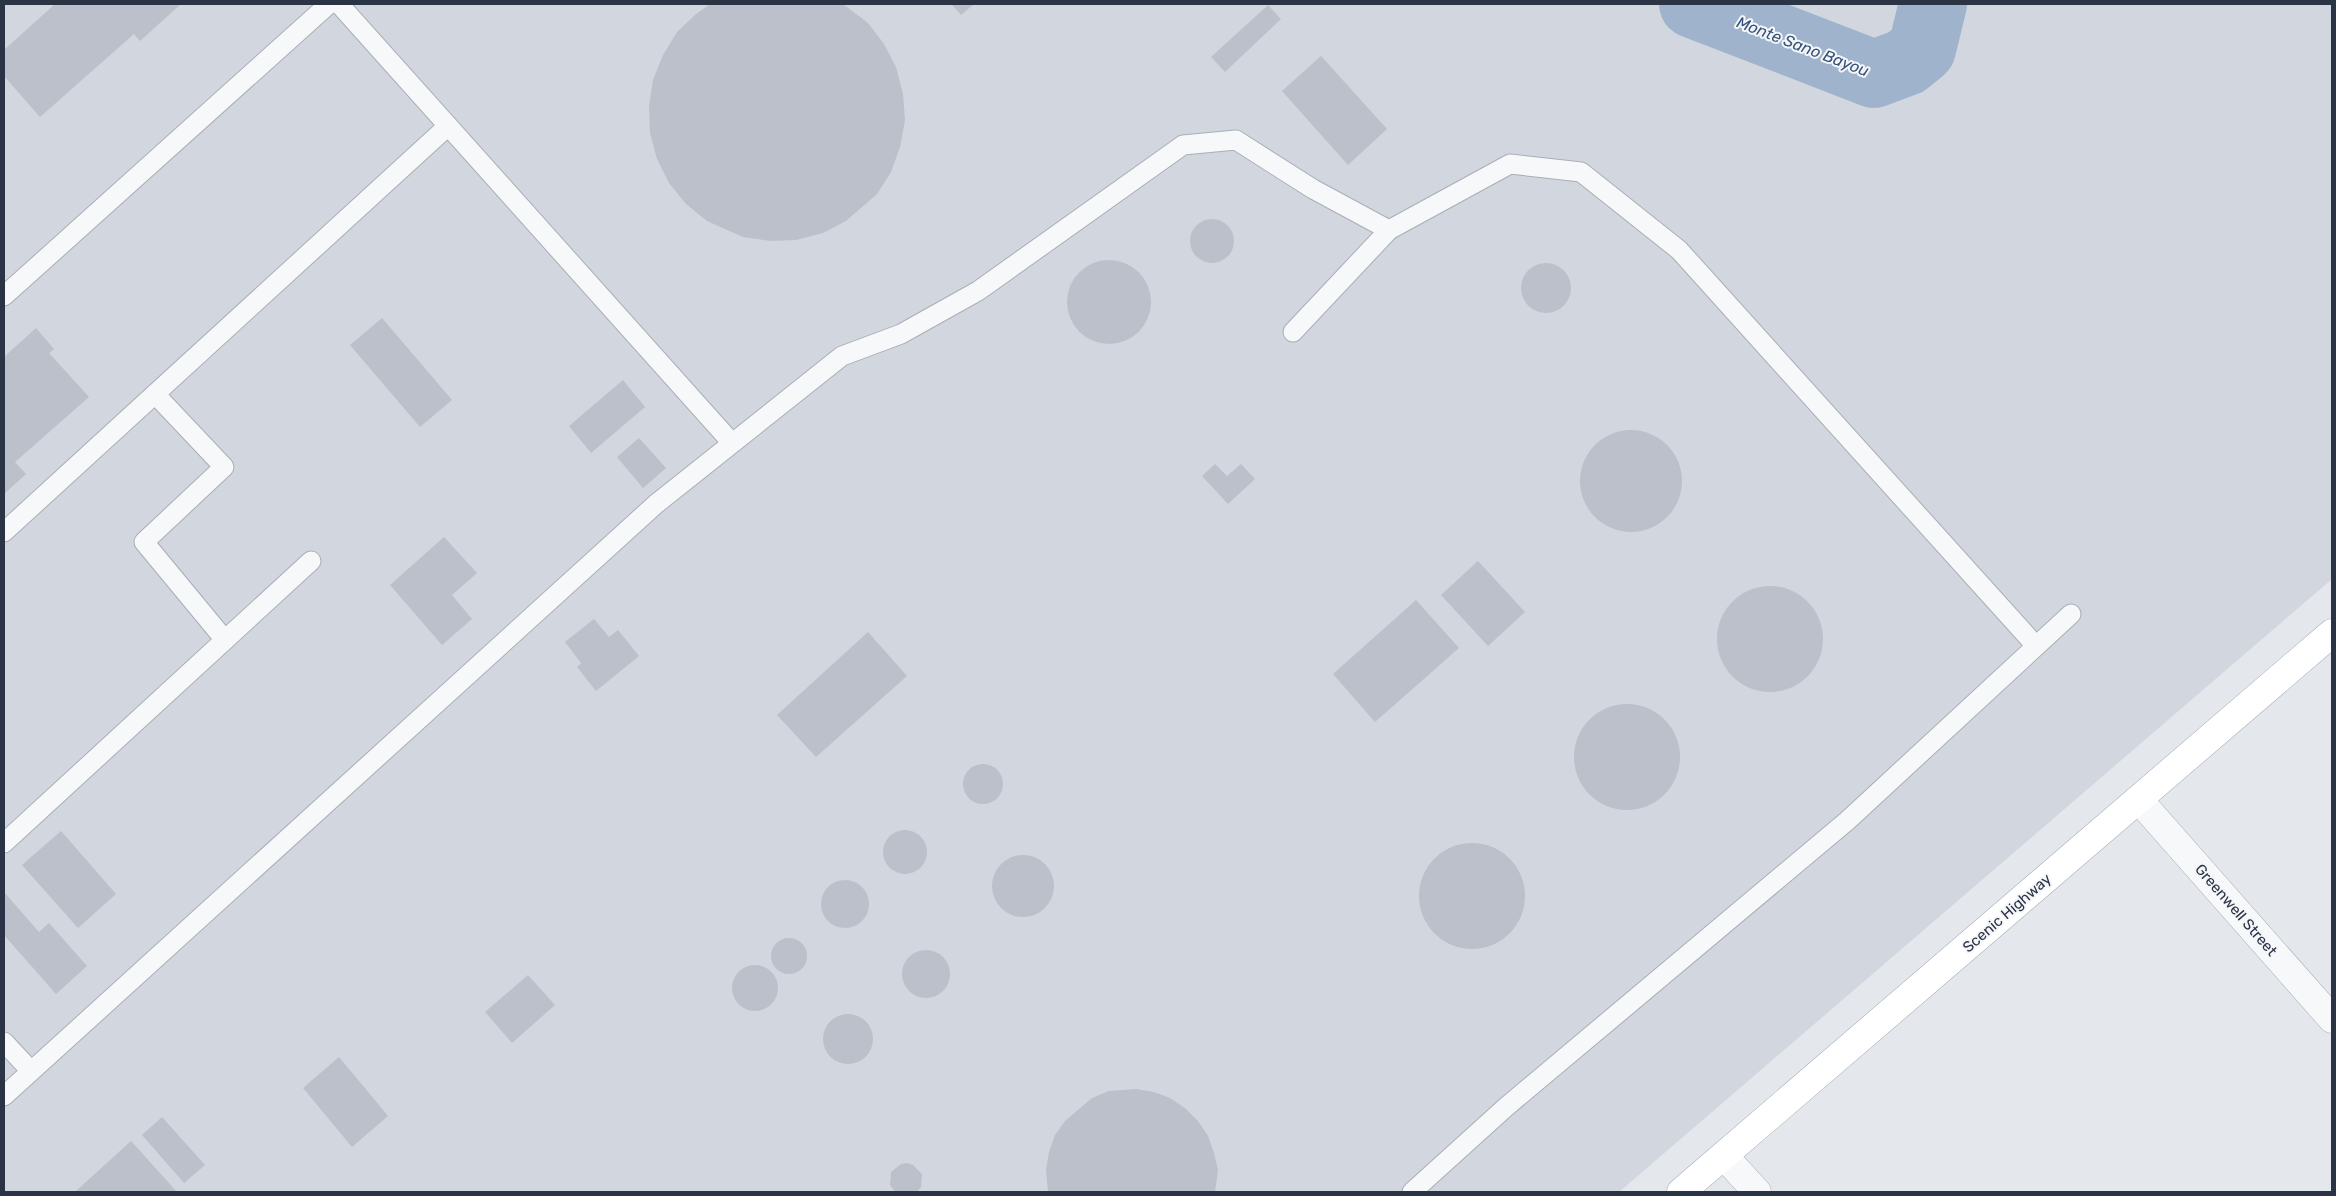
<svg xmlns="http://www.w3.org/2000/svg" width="2336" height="1196" font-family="Rubik,sans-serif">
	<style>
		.built { fill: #d2d6de }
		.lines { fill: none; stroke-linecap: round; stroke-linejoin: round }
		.river { stroke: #9fb4cc; stroke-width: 68 }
		.building { fill: #bbc0ca }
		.service-casing { stroke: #a9aeb7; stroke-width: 21 }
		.minor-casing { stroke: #a9aeb7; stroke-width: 29 }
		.primary-casing { stroke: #a3abb8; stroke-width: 29 }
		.service { stroke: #f7f8fa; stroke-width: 19 }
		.minor { stroke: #f7f8fa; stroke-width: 28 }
		.primary { stroke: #fff; stroke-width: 28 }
		.labels { text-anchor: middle; stroke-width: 4; stroke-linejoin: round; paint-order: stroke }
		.street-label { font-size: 15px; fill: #2b3445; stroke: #f4f6f9 }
		.water-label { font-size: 16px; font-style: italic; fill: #34527a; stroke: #f4f6f9 }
	</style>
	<rect width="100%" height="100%" fill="#e4e7ec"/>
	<polygon class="built" points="4,4 2332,4 2332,579 1619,1192 4,1192"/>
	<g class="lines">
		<polyline class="river" points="1693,4 1874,74 1906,62 1922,49 1933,4"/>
	</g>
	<g class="building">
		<polygon points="55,4 181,4 140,41 134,34 40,117 4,76 4,50"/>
		<polygon points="710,4 843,4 868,23 884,44 896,67 903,94 905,120 900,147 891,172 877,194 846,221 823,233 796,240 770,241 743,237 707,221 686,204 669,183 657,159 650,133 649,106 653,80 663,55 677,32 696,14"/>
		<polygon points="951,4 974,4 961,15"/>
		<polygon points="1268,5 1281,19 1225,72 1211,57"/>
		<polygon points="1321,56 1387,129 1348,165 1282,91"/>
		<circle cx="1212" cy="241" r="22"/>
		<circle cx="1109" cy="302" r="42"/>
		<circle cx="1546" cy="288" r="25"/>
		<polygon points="382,318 452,400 420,427 350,345"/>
		<polygon points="36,328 54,349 49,353 89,397 15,462 26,474 4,494 4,357"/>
		<polygon points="623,380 645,407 591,453 569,426"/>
		<circle cx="1631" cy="481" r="51"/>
		<polygon points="639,438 666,468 643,488 617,457"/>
		<polygon points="1215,464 1227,476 1241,464 1255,479 1228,504 1202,476"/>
		<polygon points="444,537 477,573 452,595 472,619 442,645 390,585"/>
		<polygon points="1478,561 1525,612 1488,646 1441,595"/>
		<circle cx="1770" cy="639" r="53"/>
		<polygon points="1416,600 1459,648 1375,722 1333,674"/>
		<polygon points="594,619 609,637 618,630 639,656 596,691 577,667 581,663 565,642"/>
		<polygon points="868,632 907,676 816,757 777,715"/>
		<circle cx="1627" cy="757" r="53"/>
		<circle cx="983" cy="784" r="20"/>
		<circle cx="905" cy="852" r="22"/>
		<polygon points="61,831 116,894 78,928 22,865"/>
		<circle cx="1472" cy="896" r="53"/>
		<circle cx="1023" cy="886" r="31"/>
		<circle cx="845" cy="904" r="24"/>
		<polygon points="4,892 39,932 49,923 87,966 56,994 4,935"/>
		<circle cx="789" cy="956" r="18"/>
		<circle cx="926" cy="974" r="24"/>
		<circle cx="755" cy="988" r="23"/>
		<polygon points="528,975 555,1005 512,1043 485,1012"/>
		<circle cx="848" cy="1039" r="25"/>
		<polygon points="339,1057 388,1116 352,1147 303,1088"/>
		<polygon points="1136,1089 1154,1092 1170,1098 1185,1108 1198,1121 1208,1136 1214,1153 1218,1170 1215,1192 1048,1192 1046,1170 1049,1152 1055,1135 1065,1121 1092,1098 1109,1091"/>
		<polygon points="162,1117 205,1165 184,1183 142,1135"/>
		<polygon points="131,1141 177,1192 75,1192"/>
		<polygon points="907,1163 913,1165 922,1174 921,1187 917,1192 895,1192 890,1185 891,1172 901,1164"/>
	</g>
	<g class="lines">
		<defs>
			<g id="service">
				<polyline points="339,4 732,443"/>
				<polyline points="4,296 329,4"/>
				<polyline points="1293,332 1389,230 1510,164 1581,172 1679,250 2036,646"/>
				<polyline points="155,394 224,467 144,542 225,640"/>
				<polyline points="4,532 448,126"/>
				<polyline points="4,843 311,561"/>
				<polyline points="4,1042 31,1071"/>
				<polyline points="4,1096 656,504 842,356 901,334 978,291 1183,145 1236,140 1313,189 1389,230"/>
				<polyline points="1412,1192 1506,1107 1847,821 2071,614"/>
			</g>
			<g id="minor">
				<polyline points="2139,800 2332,1019"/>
				<polyline points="1724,1156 1757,1192"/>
			</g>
			<polyline id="primary" points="1681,1192 2332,633"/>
		</defs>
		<use href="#service" class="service-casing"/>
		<use href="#minor" class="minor-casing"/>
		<use href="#primary" class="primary-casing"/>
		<use href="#service" class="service"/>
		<use href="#minor" class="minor"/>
		<use href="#primary" class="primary"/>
	</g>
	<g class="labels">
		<g class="street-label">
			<text transform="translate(2236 910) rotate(49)" y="5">Greenwell Street</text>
			<text transform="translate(2007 913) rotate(-41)" y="5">Scenic Highway</text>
		</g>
		<g class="water-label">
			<text transform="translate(1803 46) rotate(21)" y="6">Monte Sano Bayou</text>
		</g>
	</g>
	<rect width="2336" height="1196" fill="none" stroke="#2b3445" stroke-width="10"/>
</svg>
